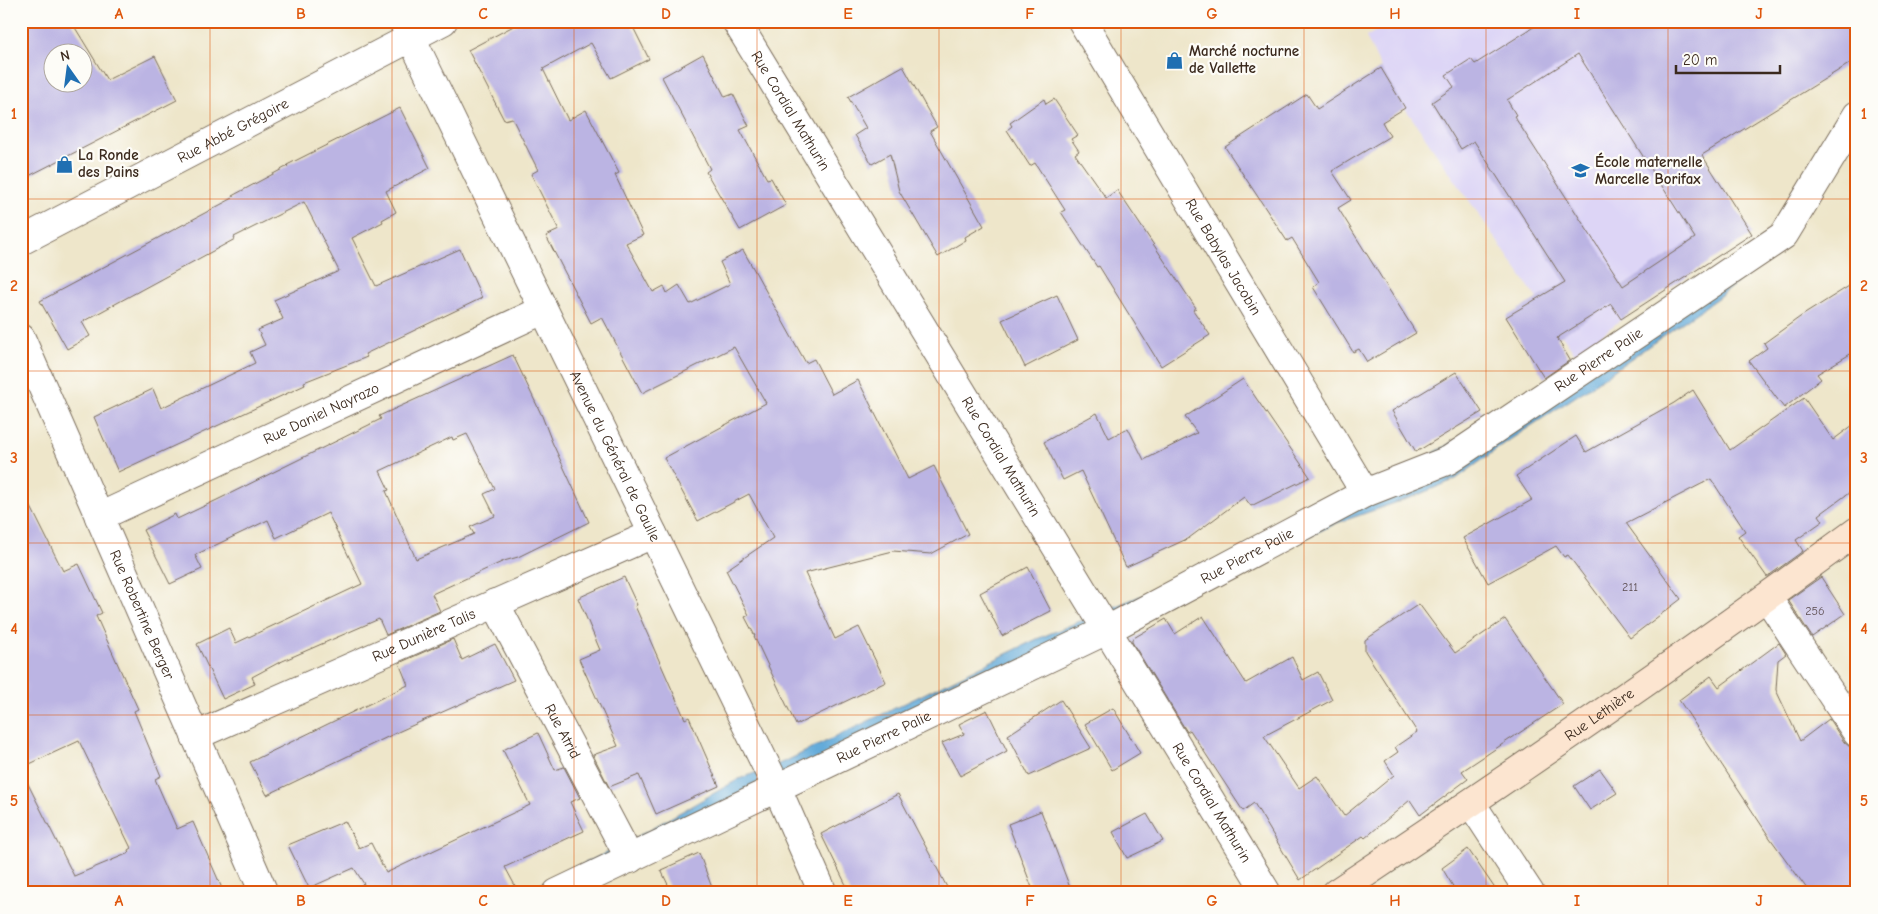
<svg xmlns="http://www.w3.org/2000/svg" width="1878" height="914" font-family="'Comic Neue',sans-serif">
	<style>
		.built { fill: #ddd5f6 }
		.water { fill: #63abda; stroke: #4f6a7c }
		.building { fill: #bbb4e3; fill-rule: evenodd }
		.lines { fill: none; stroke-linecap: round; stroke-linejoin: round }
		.street-casing { stroke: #7a6c5a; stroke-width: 30 }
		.secondary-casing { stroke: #7a6c5a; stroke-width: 30 }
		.street { stroke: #fff; stroke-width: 28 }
		.secondary { stroke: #fce5d0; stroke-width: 28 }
		.grid { fill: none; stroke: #df570d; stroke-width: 1; stroke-opacity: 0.55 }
		.labels { text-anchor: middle; stroke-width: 4.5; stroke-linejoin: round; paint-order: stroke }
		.number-label { font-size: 12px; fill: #5b4c4f }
		.poi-label { font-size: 15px; font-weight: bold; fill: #3b2a1e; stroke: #fdfcf7; text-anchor: start }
		.street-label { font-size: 15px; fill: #3b2a1e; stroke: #fdfcf7 }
		.neatline { fill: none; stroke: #df570d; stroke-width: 2 }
		.grid-label { font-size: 16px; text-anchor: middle; font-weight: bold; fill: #df570d }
	</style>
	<rect width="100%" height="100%" fill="#fdfcf7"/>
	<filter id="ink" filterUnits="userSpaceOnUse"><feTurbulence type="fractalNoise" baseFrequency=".02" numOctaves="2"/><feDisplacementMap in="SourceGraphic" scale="10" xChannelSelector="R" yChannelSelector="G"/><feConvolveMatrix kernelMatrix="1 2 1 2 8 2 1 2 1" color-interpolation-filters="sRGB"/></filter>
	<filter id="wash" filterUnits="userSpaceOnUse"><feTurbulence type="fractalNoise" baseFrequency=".0096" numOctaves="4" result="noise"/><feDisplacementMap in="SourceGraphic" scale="20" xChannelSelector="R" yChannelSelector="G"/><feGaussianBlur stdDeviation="1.12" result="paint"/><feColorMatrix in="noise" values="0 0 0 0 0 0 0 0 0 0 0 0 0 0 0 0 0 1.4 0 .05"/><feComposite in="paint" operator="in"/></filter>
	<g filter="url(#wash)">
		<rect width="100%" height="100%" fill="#eee6ca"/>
		<polygon class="built" points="1393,21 1617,21 1752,234 1627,315 1576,355 1405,108 1381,68 1366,37"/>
		<polygon class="water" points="1761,264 1716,299 1590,387 1508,441 1456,479 1415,496 1337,523 555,893 521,893 617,848 739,779 786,761 1037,639 1157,589 1342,506"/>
		<g id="blocks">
			<g class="building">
				<path d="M21,21H71L107,80L155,56L177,100L21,180ZM52,52H82V82H52Z"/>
				<polygon points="523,21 630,21 649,59 611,78 591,43 543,69 568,120 586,110 619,173 615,175 643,235 626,243 653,292 664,286 667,293 679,285 690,304 730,284 720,262 743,250 806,363 814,359 832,394 858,380 908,479 934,466 968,534 931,554 893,551 805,573 835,639 859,627 886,682 796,725 754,636 755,636 745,617 749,615 726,570 773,538 749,494 698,521 664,458 766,403 734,347 642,393 602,317 591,323 546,236 559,230 531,174 538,170 512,118 504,120 468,50"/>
				<path d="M1543,21H1849L1857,34V59L1702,155L1752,234L1621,319L1611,304L1557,338L1570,360L1544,378L1506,317L1565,282L1474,141L1461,149L1432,102L1454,87L1446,75L1471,59L1475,64ZM1578,54L1695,238L1623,286L1514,116L1516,115L1507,100Z"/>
				<polygon points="703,54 725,97 733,94 749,126 740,130 767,179 771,178 786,205 740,230 706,172 710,169 662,77"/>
				<polygon points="903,66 937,127 930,131 984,226 965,237 966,240 938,257 899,191 890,154 872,164 855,135 866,128 848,97"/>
				<polygon points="1381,68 1405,108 1382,122 1390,136 1332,171 1351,200 1338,208 1416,333 1367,362 1359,349 1353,352 1313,287 1319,282 1292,238 1287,241 1225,147 1307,94 1317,109"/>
				<polygon points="1044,99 1046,104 1054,99 1078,135 1071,139 1079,151 1075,154 1106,198 1117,190 1196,308 1193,310 1210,335 1161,366 1099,266 1097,267 1061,212 1065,210 1035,163 1030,166 1007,130 1012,126 1010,123"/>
				<polygon points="400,108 430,168 386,191 396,212 382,220 383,222 352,238 376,286 460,249 482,298 365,354 367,357 304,382 305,385 118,472 94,417 153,389 161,408 255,363 250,352 265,345 258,330 283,319 274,300 339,271 304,202 234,237 235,239 82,322 90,336 67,349 40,301 233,198 232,196 288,166 287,165"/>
				<polygon points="1857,281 1857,350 1817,374 1821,379 1784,408 1749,361 1767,348 1764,343 1800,317"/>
				<polygon points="1057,295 1078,340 1025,367 1002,320"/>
				<path d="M513,355L542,416L552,442L589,522L518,557L504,561L432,594L440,611L386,635L379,619L278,663L252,677L255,684L223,699L197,644L229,628L236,643L362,584L328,513L276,538L268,520L195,555L202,569L170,584L143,530L175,514L177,519L217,500L381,419L379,416ZM467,434L495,489L484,494L495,516L470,527L474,534L416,559L386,491L389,490L380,471L452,437L453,440Z"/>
				<polygon points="1456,372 1482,412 1416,452 1392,411"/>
				<polygon points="1243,379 1310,477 1251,506 1244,497 1189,538 1126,567 1081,471 1063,480 1044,442 1097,413 1109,438 1128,428 1144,460 1197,433 1185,417"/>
				<polygon points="1693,390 1730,450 1804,398 1833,440 1857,422 1857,487 1819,515 1823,521 1796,540 1803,551 1767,577 1738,536 1745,531 1711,479 1626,523 1681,599 1630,638 1568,555 1564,557 1556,546 1488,583 1463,538 1532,500 1516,476 1576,436 1586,452 1674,403"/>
				<polygon points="21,487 63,571 79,564 102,613 96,616 138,709 134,711 161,776 155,779 177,829 193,822 224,893 21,893 21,770 74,876 129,853 128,850 131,848 79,741 21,768"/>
				<polygon points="1028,567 1051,611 1002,636 980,593"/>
				<polygon points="624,577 637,605 635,606 685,719 689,717 719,786 656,814 639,775 609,787 593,755 618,746 579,659 600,650 578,598"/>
				<polygon points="1821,577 1845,614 1812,637 1788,600"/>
				<polygon points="1419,604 1455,653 1505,619 1563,704 1462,771 1468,779 1420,815 1410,800 1365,838 1363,836 1300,880 1254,803 1243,811 1190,730 1187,732 1132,642 1132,639 1166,619 1175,634 1203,616 1246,683 1292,657 1303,680 1318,672 1332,700 1264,736 1299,788 1317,776 1344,816 1394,775 1385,761 1398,752 1395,747 1417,732 1365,651 1365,640"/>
				<polygon points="453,639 462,660 495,644 514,680 400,731 267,795 250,762 408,685 399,663"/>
				<polygon points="1779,643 1786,654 1778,660 1776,690 1800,741 1829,719 1844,742 1850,747 1857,748 1857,893 1810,893 1770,838 1679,700 1711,676 1719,687"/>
				<polygon points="1061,700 1091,748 1029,776 1008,735"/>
				<polygon points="1113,708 1140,753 1112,770 1085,724"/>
				<polygon points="987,710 1007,751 960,776 942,743 964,734 959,724"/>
				<polygon points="538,733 555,770 564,767 580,798 570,802 584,831 505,867 519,893 345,893 364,884 354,868 309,888 288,845 345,821 359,848 371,843 386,873 530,805 503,750"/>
				<polygon points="1600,769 1617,793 1590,810 1574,786"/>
				<polygon points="898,794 938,870 950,893 850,893 821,834"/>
				<polygon points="1041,811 1072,893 1034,893 1008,824"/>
				<polygon points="1147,814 1163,841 1127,858 1113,832"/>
				<polygon points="1468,849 1498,893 1457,893 1442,868"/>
				<polygon points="699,853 714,893 672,893 661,870"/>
			</g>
		</g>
	</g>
	<g filter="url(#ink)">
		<use href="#blocks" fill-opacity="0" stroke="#7a6c5a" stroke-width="1"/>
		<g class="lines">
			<defs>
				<g id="street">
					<path id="s1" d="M403,21L777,788L823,893"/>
					<path id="s2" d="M736,21L1267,893"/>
					<path id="s3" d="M1082,21L1365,493"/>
					<path id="s4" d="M21,241L443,21"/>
					<path id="s5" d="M21,338L264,893"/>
					<path id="s6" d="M99,517L543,310"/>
					<polyline points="1767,597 1857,733"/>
					<path id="s7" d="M495,603L630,859"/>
					<path id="s8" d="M195,736L653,534"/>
					<polyline points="1471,803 1530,893"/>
					<path id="s9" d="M557,893L1107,630L1365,493L1449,460L1784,235L1857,115"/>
				</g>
				<g id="secondary">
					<path id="s10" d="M1336,893C1512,776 1687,656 1857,531"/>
				</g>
			</defs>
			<use href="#street" class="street-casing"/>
			<use href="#secondary" class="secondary-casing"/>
			<use href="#street" class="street"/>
			<use href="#secondary" class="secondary"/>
		</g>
	</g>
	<path class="grid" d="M210,21V893M392,21V893M574,21V893M757,21V893M939,21V893M1121,21V893M1304,21V893M1486,21V893M1668,21V893M21,199H1857M21,371H1857M21,543H1857M21,715H1857"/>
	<defs>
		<symbol id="shop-bare" viewBox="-9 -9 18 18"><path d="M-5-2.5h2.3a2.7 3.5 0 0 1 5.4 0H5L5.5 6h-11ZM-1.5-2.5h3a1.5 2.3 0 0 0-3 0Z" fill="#1f6fb2" stroke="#fdfcf7" stroke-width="2.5" paint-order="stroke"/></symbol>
		<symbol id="school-bare" viewBox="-9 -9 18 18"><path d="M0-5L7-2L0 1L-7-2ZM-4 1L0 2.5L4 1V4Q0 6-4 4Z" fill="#1f6fb2" stroke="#fdfcf7" stroke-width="2.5" paint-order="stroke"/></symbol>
	</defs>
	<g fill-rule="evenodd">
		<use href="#shop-bare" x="1162" y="48" width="25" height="25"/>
		<use href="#shop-bare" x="52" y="152" width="25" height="25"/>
		<use href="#school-bare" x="1568" y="158" width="25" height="25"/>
	</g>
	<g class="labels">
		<g class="number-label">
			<text x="1630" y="591">211</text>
			<text x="1815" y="615">256</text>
		</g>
		<g class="poi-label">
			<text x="1189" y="56">Marché nocturne<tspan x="1189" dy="17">de Vallette</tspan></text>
			<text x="78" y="160">La Ronde<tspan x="78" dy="17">des Pains</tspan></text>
			<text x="1595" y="167">École maternelle<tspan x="1595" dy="17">Marcelle Borifax</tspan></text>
		</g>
		<g class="street-label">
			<text dy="5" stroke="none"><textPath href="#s2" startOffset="105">Rue Cordial Mathurin</textPath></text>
			<text dy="5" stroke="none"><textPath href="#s4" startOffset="239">Rue Abbé Grégoire</textPath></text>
			<text dy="5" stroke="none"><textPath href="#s3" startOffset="275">Rue Babylas Jacobin</textPath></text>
			<text dy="5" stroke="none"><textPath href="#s9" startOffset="1172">Rue Pierre Palie</textPath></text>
			<text dy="5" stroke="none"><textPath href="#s6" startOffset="245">Rue Daniel Nayrazo</textPath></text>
			<text dy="5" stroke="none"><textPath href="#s1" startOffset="484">Avenue du Général de Gaulle</textPath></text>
			<text dy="5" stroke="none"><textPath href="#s2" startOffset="510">Rue Cordial Mathurin</textPath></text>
			<text dy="5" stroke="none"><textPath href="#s9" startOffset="768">Rue Pierre Palie</textPath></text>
			<text dy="5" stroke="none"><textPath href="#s5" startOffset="302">Rue Robertine Berger</textPath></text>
			<text dy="5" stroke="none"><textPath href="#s8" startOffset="250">Rue Dunière Talis</textPath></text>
			<text dy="5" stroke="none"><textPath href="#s10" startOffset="318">Rue Lethière</textPath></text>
			<text dy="5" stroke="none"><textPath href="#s7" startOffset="145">Rue Atrid</textPath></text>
			<text dy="5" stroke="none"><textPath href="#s9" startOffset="362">Rue Pierre Palie</textPath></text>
			<text dy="5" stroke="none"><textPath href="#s2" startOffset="915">Rue Cordial Mathurin</textPath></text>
		</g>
	</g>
	<rect width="1878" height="914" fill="none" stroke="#fdfcf7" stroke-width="55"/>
	<g transform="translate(68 68) rotate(346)"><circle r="24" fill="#fdfcf7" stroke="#afa8a0"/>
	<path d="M0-4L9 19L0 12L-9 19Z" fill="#1f6fb2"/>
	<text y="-8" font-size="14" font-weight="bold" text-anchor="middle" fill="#3b2a1e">N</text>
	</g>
	<path d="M1676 65v8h104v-8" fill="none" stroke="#3b2a1e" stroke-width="2.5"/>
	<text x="1683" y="65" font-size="15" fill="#3b2a1e" stroke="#fdfcf7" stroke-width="4" paint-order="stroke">20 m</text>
	<rect x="28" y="28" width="1822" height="858" class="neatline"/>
	<g class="grid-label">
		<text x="119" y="19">A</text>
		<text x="301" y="19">B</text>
		<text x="483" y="19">C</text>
		<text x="666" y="19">D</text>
		<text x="848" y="19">E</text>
		<text x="1030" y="19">F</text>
		<text x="1212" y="19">G</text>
		<text x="1395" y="19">H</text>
		<text x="1577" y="19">I</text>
		<text x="1759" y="19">J</text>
		<text x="14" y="119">1</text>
		<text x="1864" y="119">1</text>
		<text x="14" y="291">2</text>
		<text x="1864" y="291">2</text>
		<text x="14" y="463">3</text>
		<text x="1864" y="463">3</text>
		<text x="14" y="634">4</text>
		<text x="1864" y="634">4</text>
		<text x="14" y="806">5</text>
		<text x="1864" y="806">5</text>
		<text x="119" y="906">A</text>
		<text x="301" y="906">B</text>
		<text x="483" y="906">C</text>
		<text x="666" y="906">D</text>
		<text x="848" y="906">E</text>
		<text x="1030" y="906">F</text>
		<text x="1212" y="906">G</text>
		<text x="1395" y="906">H</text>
		<text x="1577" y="906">I</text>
		<text x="1759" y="906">J</text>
	</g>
</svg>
